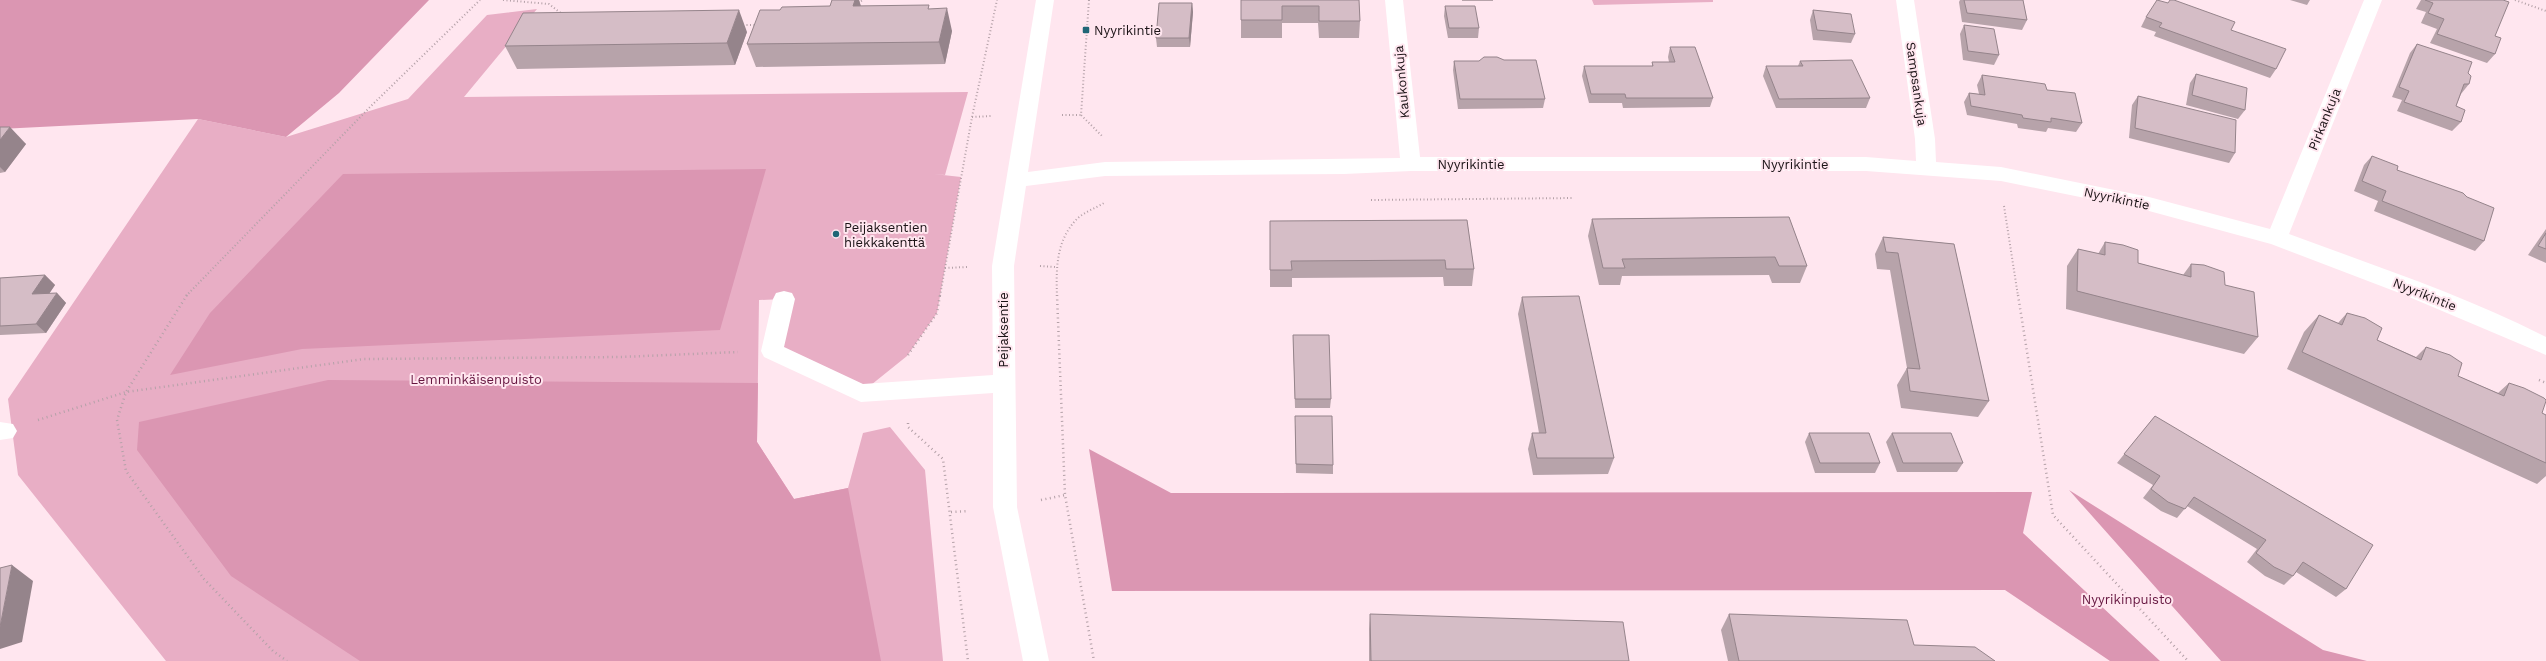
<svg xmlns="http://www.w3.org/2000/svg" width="2546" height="661" font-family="'Work Sans',sans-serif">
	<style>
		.green { fill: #e8aec5 }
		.forest { fill: #db96b2 }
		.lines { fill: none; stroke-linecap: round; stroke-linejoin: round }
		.path-far1 { stroke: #b4a1a8; stroke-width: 2; stroke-dasharray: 1 2.5; stroke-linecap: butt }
		.path { stroke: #b4a1a8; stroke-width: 2.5; stroke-dasharray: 1 3.5; stroke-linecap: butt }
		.minor { fill: #fff; fill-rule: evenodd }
		.wall { fill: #b7a3aa }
		.shaded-wall { fill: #95848b }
		.building { fill: #d5bdc6; stroke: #95848b }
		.poi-dot { fill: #206676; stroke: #ffe6ef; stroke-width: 1.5 }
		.labels { text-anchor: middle; stroke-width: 4; stroke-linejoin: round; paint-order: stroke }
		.poi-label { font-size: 13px; fill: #1b1316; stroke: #ffe6ef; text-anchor: start }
		.street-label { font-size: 13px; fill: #1b1316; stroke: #ffe6ef }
		.park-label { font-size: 13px; fill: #65153f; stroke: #ffe6ef }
	</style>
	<rect width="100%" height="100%" fill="#ffe6ef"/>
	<g class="green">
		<polygon points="1592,0 1713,0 1713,2 1594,5"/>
		<polygon points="537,9 464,97 968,92 945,175 934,174 961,177 937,313 907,356 861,393 772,351 783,299 759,300 757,442 794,499 848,488 863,433 890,427 925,470 943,661 166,661 18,475 8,399 198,119 286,137 408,99 487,15"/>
	</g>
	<g class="forest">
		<polygon points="0,0 429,0 339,93 286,137 198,119 0,129"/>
		<polygon points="766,169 720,330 302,349 170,375 210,313 343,174"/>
		<polygon points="328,380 758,383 757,442 794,499 848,488 881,661 360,661 231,576 137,450 139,422"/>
		<polygon points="1089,449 1171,493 2032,492 2023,533 2160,661 2110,661 2005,590 1112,591"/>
		<polygon points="2069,490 2323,650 2367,661 2221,661"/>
	</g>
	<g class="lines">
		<g class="path-far1">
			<polyline points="503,0 549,4 562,14"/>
			<polyline points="1089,0 1081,115 1103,137"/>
			<polyline points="2515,0 2546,11"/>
			<polyline points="858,3 863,0"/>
			<polyline points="743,25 756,25"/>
			<polyline points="1062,115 1081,115"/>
			<polyline points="972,117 991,116"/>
			<polyline points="1371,200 1574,198"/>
			<polyline points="2004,206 2018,296"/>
			<polyline points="1040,266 1056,267"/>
			<polyline points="945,268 967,267"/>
			<polyline points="186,296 371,106 480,0"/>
			<polyline points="940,296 972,117 997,0"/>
			<path d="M1057,296C1056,269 1056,240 1077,219C1084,212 1096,208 1104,203"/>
		</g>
		<g class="path">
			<polyline points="187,295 126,392 117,420 126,471 204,579 273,651 287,661"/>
			<polyline points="1057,295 1065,495 1094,661"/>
			<polyline points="2018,295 2053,515 2188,661"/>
			<polyline points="908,355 937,313 940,295"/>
			<polyline points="2539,380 2546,383"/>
			<polyline points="38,420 126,392 364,359 621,357 738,352"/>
			<polyline points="908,423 908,427 943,459 968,661"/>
			<polyline points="1041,500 1065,495"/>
			<polyline points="951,512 969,511"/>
		</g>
		<g class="minor">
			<path d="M1036,0H1054L1028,172L1105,162L1400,158L1385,0H1403L1420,157H1866L1916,161L1915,139L1896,0H1914L1935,139L1936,162L2001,167L2149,197L2270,229L2364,0H2382L2289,234C2375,266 2464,295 2546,337V355L2402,294L2271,244L2149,211L2001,181L1866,171H1411L1344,174L1105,176L1026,186L1014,266L1017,507L1049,661H1023L993,507V393L861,402L764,357L761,351L773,299L776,293L784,291L792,293L795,299L784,347L863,384L993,375L992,266Z"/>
			<polygon points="0,422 13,424 17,431 13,438 0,440"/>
		</g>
	</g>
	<g class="wall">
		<polygon points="832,0 859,0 861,6 930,9 952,31 945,64 756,67 747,44 780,10 830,6"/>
		<polygon points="1241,0 1359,0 1360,21 1359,38 1319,38 1318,23 1282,23 1282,38 1241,38"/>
		<rect x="1462" y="0" width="31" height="1"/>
		<polygon points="1960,0 2023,0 2027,20 2022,30 1962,22 1959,2"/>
		<polygon points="2290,0 2310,0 2307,5"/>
		<polygon points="2421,0 2503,0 2495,36 2495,54 2487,63 2430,43 2437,29 2421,23 2426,12 2416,9"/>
		<polygon points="1192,3 1193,12 1190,47 1157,47 1156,38"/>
		<polygon points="1445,6 1479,28 1478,38 1448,38 1444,16"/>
		<polygon points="1813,10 1855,34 1851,43 1813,40 1810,20"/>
		<polygon points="2146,17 2231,30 2276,69 2270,78 2154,36 2156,32 2141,27"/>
		<polygon points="1964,25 1999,55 1994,65 1963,60 1960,34"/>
		<polygon points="747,32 735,65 517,69 505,46"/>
		<polygon points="2417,44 2468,73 2469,84 2461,94 2456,106 2461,122 2452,131 2397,111 2402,100 2392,97 2410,53"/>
		<polygon points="1670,47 1713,98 1710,107 1623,108 1622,103 1589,103 1582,76 1584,66 1652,66 1652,62 1669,62 1668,57"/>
		<polygon points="1454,61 1545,99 1543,108 1458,109 1453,70"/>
		<polygon points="1800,61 1870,98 1866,108 1776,108 1763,76 1766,66 1798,66"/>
		<polygon points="2196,74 2245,110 2238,119 2186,105 2190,83"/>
		<polygon points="1982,75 2047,90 2082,123 2076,132 2048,128 2046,132 2018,128 2017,124 1967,115 1964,102 1969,93 1979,94 1977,85"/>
		<polygon points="2138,96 2235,153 2229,163 2129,138 2132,105"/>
		<polygon points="0,127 26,144 5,172 0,173"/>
		<polygon points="2372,156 2397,170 2484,241 2475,251 2374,211 2378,201 2354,191 2364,165"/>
		<polygon points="1789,217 1807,266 1800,283 1772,283 1769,275 1622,276 1620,285 1599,285 1588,236 1592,219"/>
		<polygon points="1467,220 1474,269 1472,286 1444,286 1443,277 1292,278 1292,287 1270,287 1270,221"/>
		<polygon points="2546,229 2546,263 2528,255"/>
		<polygon points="1883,237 1954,244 1989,401 1978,417 1901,408 1897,385 1907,368 1890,270 1877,269 1875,254"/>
		<polygon points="2105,242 2138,263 2183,275 2191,264 2225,285 2258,337 2244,354 2066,309 2067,266 2078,249 2098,254"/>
		<polygon points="45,275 55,285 49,294 57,293 66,303 46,333 0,335 0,278"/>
		<polygon points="1522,297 1614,458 1608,474 1533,475 1528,449 1532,433 1539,433 1518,314"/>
		<polygon points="2347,313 2377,340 2416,357 2426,347 2458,376 2498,393 2509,383 2542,413 2546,415 2546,476 2537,484 2287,369 2304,332 2319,315 2338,323"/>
		<polygon points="1293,335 1331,399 1330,408 1295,408"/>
		<polygon points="2155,416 2346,589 2336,597 2296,572 2293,576 2284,585 2265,576 2247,562 2257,549 2187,506 2177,518 2161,511 2143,498 2153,485 2117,463"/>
		<polygon points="1295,425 1333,465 1333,474 1296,473"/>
		<polygon points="1809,433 1880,463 1875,473 1815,473 1805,442"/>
		<polygon points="1892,433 1963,463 1957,472 1897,472 1886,442"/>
		<polygon points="1370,614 1629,661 1369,661 1369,629"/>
		<polygon points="1729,614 1914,645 1995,661 1728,661 1721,630"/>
	</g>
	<g class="shaded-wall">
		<polygon points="855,0 859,0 863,14 853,6"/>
		<polygon points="1192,3 1193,12 1190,47 1189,38"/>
		<polygon points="947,8 952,31 945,64 939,42"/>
		<polygon points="739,10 747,32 735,65 727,43"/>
		<polygon points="10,127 26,144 5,172 0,167 0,140"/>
		<polygon points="45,275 55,285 42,304 32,294"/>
		<polygon points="57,293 66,303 46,333 36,324"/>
		<polygon points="12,565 33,581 22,642 0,649 0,627"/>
	</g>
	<g class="building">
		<polygon points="832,0 855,0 853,6 929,5 928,9 947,8 939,42 747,44 760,10 780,10 782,7 830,6"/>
		<polygon points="1241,0 1359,0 1360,21 1319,21 1319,6 1282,6 1282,20 1241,20"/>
		<polygon points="1964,0 2023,0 2027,20 1967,13"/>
		<polygon points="2157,0 2168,3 2170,0 2174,0 2235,22 2231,30 2286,49 2276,69 2159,27 2162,23 2146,17"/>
		<polygon points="2425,0 2503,0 2509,2 2495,36 2501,38 2495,54 2437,34 2444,19 2428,13 2433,3"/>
		<polygon points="1159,3 1192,3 1189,38 1156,38"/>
		<polygon points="1445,6 1475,6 1479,28 1449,28"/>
		<polygon points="739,10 727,43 505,46 523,13"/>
		<polygon points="1813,10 1851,14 1855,34 1817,30"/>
		<polygon points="1964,25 1994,29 1999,55 1968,51"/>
		<polygon points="2417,44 2472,62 2468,73 2471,76 2469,84 2464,84 2456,106 2465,110 2461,122 2404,102 2409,91 2399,87"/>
		<polygon points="1670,47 1695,47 1713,98 1626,98 1625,94 1591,94 1584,66 1653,66 1652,62 1675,62"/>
		<polygon points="1484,57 1497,57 1504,60 1536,60 1545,99 1460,99 1454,61 1479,61"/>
		<polygon points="1852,60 1870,98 1779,99 1766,66 1803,66 1800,61"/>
		<polygon points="2196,74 2247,88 2245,110 2192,95"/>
		<polygon points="1982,75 2045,84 2047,90 2075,93 2082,123 2051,118 2051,122 2023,118 2022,115 1971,106 1969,93 1985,95"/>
		<polygon points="2138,96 2236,120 2235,153 2135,128"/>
		<polygon points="0,127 10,127 0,140"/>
		<polygon points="2372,156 2398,166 2397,170 2463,193 2467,197 2494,208 2484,241 2382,201 2386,191 2362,181"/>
		<polygon points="1789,217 1807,266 1779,266 1775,257 1622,259 1625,268 1603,268 1592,219"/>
		<polygon points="1467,220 1474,269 1446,269 1445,260 1291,261 1292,270 1270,270 1270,221"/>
		<polygon points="2546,233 2546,249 2538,246"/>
		<polygon points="1883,237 1954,244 1989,401 1910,391 1907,368 1920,369 1898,253 1886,252"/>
		<polygon points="2105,242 2123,245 2138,250 2138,263 2191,277 2191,264 2204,265 2224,272 2225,285 2254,292 2258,337 2077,291 2078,249 2105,255"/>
		<polygon points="45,275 32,294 57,293 36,324 0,326 0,278"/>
		<polygon points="1579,296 1614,458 1537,458 1532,433 1546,433 1522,297"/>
		<polygon points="2347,313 2365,318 2382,328 2377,340 2421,360 2426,347 2450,355 2462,363 2458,376 2504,396 2509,383 2524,388 2544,398 2546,400 2546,401 2542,413 2546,415 2546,463 2302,352 2319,315 2342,325"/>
		<polygon points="1293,335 1329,335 1331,399 1295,399"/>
		<polygon points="1295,416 1332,416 1333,465 1296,464"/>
		<polygon points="2155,416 2373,545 2346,589 2303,562 2293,576 2274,567 2256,553 2266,540 2194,497 2185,509 2168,502 2151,489 2160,476 2124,454"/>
		<polygon points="1809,433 1869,433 1880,463 1820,463"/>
		<polygon points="1892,433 1951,433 1963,463 1903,463"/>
		<polygon points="12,565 0,627 0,568"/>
		<polygon points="1370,614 1623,622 1629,661 1371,661"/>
		<polygon points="1729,614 1907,620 1914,645 1975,647 1995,661 1739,661"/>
	</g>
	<g class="poi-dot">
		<rect x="1082" y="26" width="8" height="8" rx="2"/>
		<circle cx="836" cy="234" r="4"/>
	</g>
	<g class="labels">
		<g class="poi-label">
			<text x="1094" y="35">Nyyrikintie</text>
			<text x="844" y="232">Peijaksentien<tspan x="844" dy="15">hiekkakenttä</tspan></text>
		</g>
		<g class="street-label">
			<text transform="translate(1401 82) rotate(-95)" y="5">Kaukonkuja</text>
			<text transform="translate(1917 84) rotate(82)" y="5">Sampsankuja</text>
			<text transform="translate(2324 119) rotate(-68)" y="5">Pirkankuja</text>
			<text x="1471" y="169">Nyyrikintie</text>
			<text x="1795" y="169">Nyyrikintie</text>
			<text transform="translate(2117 198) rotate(12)" y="5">Nyyrikintie</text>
			<text transform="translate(2425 294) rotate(22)" y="5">Nyyrikintie</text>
			<text transform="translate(1003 330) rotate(-90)" y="5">Peijaksentie</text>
		</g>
		<g class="park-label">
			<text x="476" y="384">Lemminkäisenpuisto</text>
			<text x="2127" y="604">Nyyrikinpuisto</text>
		</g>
	</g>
</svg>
